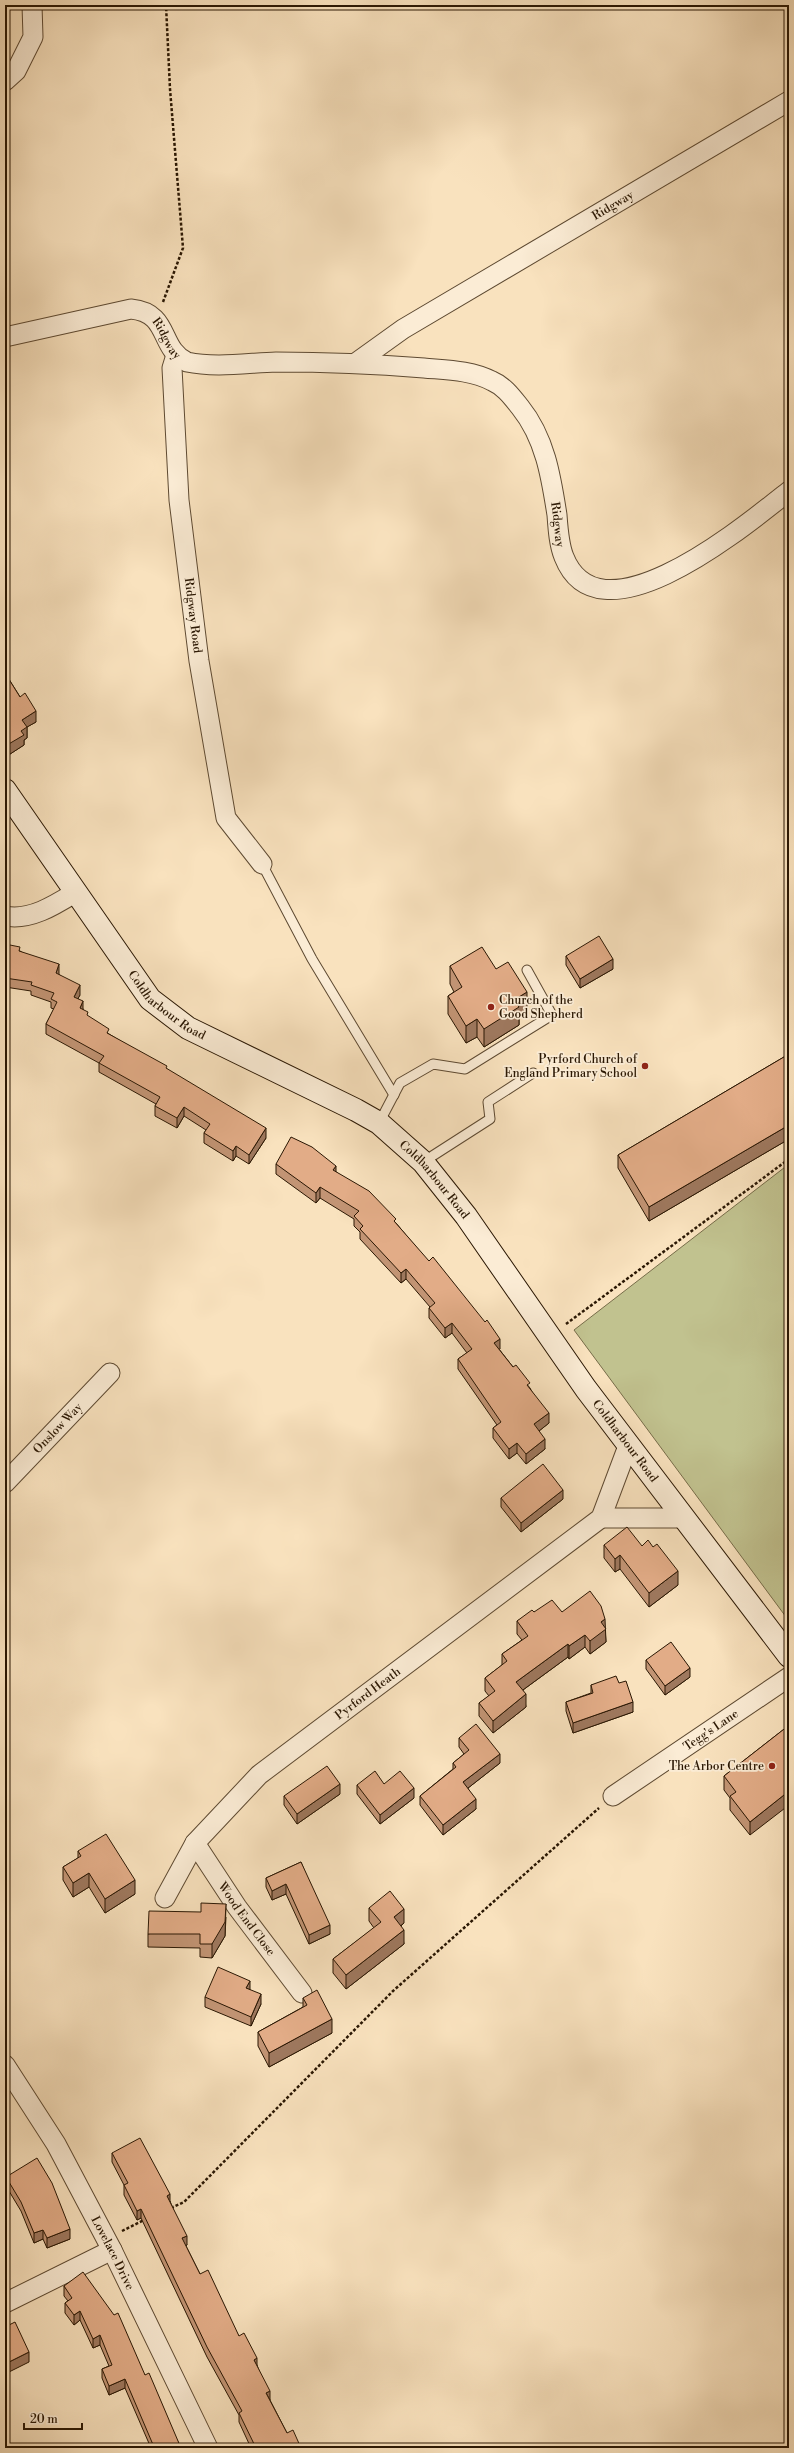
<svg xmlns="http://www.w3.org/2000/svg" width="794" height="2453" font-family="'Libre Bodoni',serif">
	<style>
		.green { fill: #c1c28f; stroke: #766c49 }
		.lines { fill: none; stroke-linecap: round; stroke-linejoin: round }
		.service-casing { stroke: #5e4a32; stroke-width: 11 }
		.minor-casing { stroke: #5e4a32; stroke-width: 21 }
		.secondary-casing { stroke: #2a1703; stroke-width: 24 }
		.path { stroke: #2a1703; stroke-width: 2.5; stroke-dasharray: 3 2; stroke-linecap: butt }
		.service { stroke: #fbecd5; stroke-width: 9 }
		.minor { stroke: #fbecd5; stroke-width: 19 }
		.secondary { stroke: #fbecd5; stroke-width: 22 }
		.wall { fill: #c29474; stroke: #2a1703 }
		.shaded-wall { fill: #9e785e; stroke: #2a1703 }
		.building { fill: #e2ac87; stroke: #2a1703 }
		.poi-dot { fill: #8f2418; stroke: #fbecd5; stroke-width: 1.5 }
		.labels { text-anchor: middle; stroke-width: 3.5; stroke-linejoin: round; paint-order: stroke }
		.street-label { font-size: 12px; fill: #2a1703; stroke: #fbecd5 }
		.poi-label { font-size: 12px; fill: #2a1703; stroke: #fbecd5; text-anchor: end }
	</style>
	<rect width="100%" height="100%" fill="#f9e2be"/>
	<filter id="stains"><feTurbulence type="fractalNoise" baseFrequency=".005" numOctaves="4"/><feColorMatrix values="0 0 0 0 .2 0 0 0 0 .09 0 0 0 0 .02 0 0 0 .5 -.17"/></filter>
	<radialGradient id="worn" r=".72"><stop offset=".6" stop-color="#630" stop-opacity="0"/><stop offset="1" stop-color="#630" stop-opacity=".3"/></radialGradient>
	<polygon class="green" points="789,1164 789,1621 574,1330"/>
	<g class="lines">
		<defs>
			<g id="service">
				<polyline points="262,864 312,959 394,1095"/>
				<polyline points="379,1123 400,1083 433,1064 465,1069 552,1015 527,970"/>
				<polyline points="423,1162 490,1119 488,1102 533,1073"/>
			</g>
			<g id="minor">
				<polyline points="5,81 16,71 33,37 32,5"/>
				<path id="s1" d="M5,337L131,309C171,313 158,348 187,362C215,368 247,363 276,362C326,362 374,364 424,368C446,370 471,370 492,381C504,386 512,397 520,407C545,438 551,476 557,515C558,529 559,545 564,557C600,648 748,523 789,491"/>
				<path id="s2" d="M176,355L172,368L179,500L199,661L226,818L262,864"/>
				<path id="s3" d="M357,362L403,329L789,101"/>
				<path d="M5,916C30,921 55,905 76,892"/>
				<path id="s4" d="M5,1483L110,1373"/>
				<polyline points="601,1518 683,1518"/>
				<path id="s5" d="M613,1796L789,1677"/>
				<path id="s6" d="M195,1843L237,1907L302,1993"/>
				<path id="s7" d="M165,1898L195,1843L259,1775L601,1518L628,1446"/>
				<path id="s8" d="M5,2065L56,2144L112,2250L208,2448"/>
				<polyline points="5,2303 112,2250"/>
			</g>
			<g id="secondary">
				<path id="s9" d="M5,790L150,999L188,1028L356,1110L379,1123L423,1162L466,1216L586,1389L789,1656"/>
			</g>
		</defs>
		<use href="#service" class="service-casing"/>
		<use href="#minor" class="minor-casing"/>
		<use href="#secondary" class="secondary-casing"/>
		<g class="path">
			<polyline points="163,302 183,248 170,89 166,5"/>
			<polyline points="566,1324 789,1159"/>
			<polyline points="171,2208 184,2202 393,1991 599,1808"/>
			<polyline points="122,2231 144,2220"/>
		</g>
		<use href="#service" class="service"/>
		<use href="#minor" class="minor"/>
		<use href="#secondary" class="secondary"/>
	</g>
	<g class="wall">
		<polygon points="5,673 36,722 27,727 27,738 24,740 24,745 7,756 5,752"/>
		<polygon points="5,944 20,951 59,974 80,995 78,998 83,1009 88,1017 109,1034 167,1069 266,1138 249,1164 236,1156 233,1161 204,1143 204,1133 206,1130 184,1116 177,1128 155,1116 155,1106 156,1104 99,1072 99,1063 46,1034 46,1024 54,1009 51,1008 51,1002 31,995 31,991 5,987"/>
		<polygon points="566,956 613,969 580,988 566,965"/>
		<polygon points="450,966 496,969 527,1010 519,1015 519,1025 484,1047 477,1037 466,1043 448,1014 448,996 454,992 450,984"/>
		<polygon points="789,1054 789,1139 649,1221 618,1168 618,1155"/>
		<polygon points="276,1164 336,1172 396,1223 500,1349 499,1349 513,1367 530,1388 549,1423 539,1431 545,1449 526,1464 517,1453 509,1459 493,1438 493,1428 497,1425 458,1369 458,1359 467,1353 452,1333 445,1338 429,1318 429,1308 430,1307 406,1279 401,1283 360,1239 360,1232 354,1226 354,1219 320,1198 316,1203 276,1174"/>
		<polygon points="501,1498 563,1499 521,1532 501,1507"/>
		<polygon points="604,1545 642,1546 678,1585 649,1607 620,1569 615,1572 604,1558"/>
		<polygon points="534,1612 562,1612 605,1628 606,1642 590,1654 585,1647 569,1659 568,1657 523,1690 526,1707 493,1733 479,1716 479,1703 489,1696 485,1691 485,1678 502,1665 502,1654 522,1640 517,1634 517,1621"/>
		<polygon points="646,1660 690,1677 665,1695 646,1669"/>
		<polygon points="619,1683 633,1712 573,1733 566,1711 566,1702 591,1693 591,1685"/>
		<polygon points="788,1726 750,1835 730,1810 730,1798 724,1790 724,1776"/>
		<polygon points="459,1738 500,1763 468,1788 476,1809 443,1835 420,1805 420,1796 453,1769 453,1763 464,1754 459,1747"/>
		<polygon points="384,1784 414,1798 380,1824 357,1794 357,1785"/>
		<polygon points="340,1794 297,1824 284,1805 284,1796"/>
		<polygon points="78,1851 135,1894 105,1913 89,1887 73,1897 63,1880 63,1867 78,1858"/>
		<polygon points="301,1862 330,1934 309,1944 286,1894 272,1900 266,1887 266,1878"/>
		<polygon points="369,1908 404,1923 401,1926 404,1944 346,1989 333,1973 333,1959 374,1928 369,1921"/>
		<polygon points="226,1917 225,1936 212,1958 200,1957 200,1948 148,1947 148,1934"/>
		<polygon points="250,1990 261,2004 251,2026 205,2007 205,1997"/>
		<polygon points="303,1998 332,2033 269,2067 258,2046 258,2032 303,2007"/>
		<polygon points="112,2153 170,2201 187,2245 186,2246 200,2274 257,2365 270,2400 287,2433 301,2448 251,2448 239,2422 239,2415 207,2357 141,2218 137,2220 124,2195 124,2185 112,2162"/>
		<polygon points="6,2177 70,2239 47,2248 43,2239 34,2243 21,2211 6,2186"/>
		<polygon points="64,2286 145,2375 181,2448 151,2448 125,2388 109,2395 102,2378 102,2369 109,2366 100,2345 93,2348 80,2320 74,2325 65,2313 65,2303 68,2301 64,2296"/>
	</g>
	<g class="shaded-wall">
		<polygon points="36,711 36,722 27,727 27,738 24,740 24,745 7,756 7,745 21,731 22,720"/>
		<polygon points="613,959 613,969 580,988 580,979"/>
		<polygon points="59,964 59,974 56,982 56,973"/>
		<polygon points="80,985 80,995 74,1006 74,997"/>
		<polygon points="527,992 527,1010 519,1015 519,1025 484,1047 484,1029 514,1000"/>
		<polygon points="83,1001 83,1011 80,1008"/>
		<polygon points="477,1019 477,1037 466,1043 466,1026"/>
		<polygon points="184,1107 184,1116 177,1128 177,1118"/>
		<polygon points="789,1125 789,1139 649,1221 649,1207"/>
		<polygon points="266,1128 266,1138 249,1164 249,1155"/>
		<polygon points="236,1146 236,1156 233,1161 233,1151"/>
		<polygon points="336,1166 336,1176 333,1170"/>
		<polygon points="320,1187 320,1198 316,1203 316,1193"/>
		<polygon points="406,1269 406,1279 401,1283 401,1273"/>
		<polygon points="452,1323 452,1333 445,1338 445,1328"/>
		<polygon points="500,1339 500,1349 494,1353 494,1343"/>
		<polygon points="549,1413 549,1423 534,1435 534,1424"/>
		<polygon points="545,1439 545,1449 526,1464 526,1454"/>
		<polygon points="517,1443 517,1453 509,1459 509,1449"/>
		<polygon points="563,1490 563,1499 521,1532 521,1523"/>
		<polygon points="620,1555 620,1569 615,1572 615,1559"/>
		<polygon points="678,1571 678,1585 649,1607 649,1593"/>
		<polygon points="605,1619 606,1642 590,1654 590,1641 601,1622"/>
		<polygon points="585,1635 585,1647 569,1659 569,1646"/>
		<polygon points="568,1644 568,1657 516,1695 516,1682"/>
		<polygon points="690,1668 690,1677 665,1695 665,1686"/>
		<polygon points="526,1694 526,1707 493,1733 493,1721"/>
		<polygon points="633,1702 633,1712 573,1733 573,1723"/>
		<polygon points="500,1754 500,1763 463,1792 463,1782"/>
		<polygon points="340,1784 340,1794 297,1824 297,1814"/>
		<polygon points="414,1788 414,1798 380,1824 380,1815"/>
		<polygon points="789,1791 789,1805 750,1835 750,1822"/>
		<polygon points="476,1799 476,1809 443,1835 443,1825"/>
		<polygon points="89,1873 89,1887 73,1897 73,1883"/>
		<polygon points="135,1880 135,1894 105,1913 105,1899"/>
		<polygon points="286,1884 286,1894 272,1900 272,1891"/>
		<polygon points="226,1904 225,1936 212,1958 212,1944"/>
		<polygon points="404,1909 404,1923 394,1931 394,1917"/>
		<polygon points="330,1925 330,1934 309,1944 309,1935"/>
		<polygon points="404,1930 404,1944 346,1989 346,1975"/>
		<polygon points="250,1981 250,1990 246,1988"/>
		<polygon points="261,1994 261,2004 251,2026 251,2017"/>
		<polygon points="332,2019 332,2033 269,2067 269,2053"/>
		<polygon points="170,2194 170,2204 167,2196"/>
		<polygon points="141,2209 141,2218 137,2220 137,2211"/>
		<polygon points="70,2229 70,2239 47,2248 47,2238"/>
		<polygon points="43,2230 43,2239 34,2243 34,2233"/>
		<polygon points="187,2236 187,2245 182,2248 182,2238"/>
		<polygon points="80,2311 80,2320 74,2325 74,2315"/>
		<polygon points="100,2335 100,2345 93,2348 93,2339"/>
		<polygon points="29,2352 29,2362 5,2374 5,2364"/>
		<polygon points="257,2358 257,2368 254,2360"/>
		<polygon points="125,2379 125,2388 109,2395 109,2386"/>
		<polygon points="270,2391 270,2400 266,2393"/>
	</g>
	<g class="building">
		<polygon points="5,673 20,697 25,693 36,711 22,720 27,727 21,731 24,735 7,745 5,742"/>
		<polygon points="599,936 613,959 580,979 566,956"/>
		<polygon points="5,944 20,947 19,951 59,964 56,973 80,985 74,997 83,1001 80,1008 88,1012 87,1015 109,1029 107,1033 167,1066 166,1068 266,1128 249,1155 236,1146 233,1151 204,1133 210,1124 184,1107 177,1118 155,1106 160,1097 99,1063 104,1056 46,1024 57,1002 51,999 54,993 31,985 32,982 5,978"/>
		<polygon points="482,947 496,969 508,962 527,992 514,1000 519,1007 484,1029 477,1019 466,1026 448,996 462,987 450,966"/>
		<polygon points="789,1054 789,1125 649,1207 618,1155"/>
		<polygon points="291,1137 312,1147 336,1166 333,1170 369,1191 396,1219 394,1221 429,1261 433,1257 485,1322 487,1320 500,1339 494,1343 513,1367 516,1365 530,1383 527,1385 549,1413 534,1424 545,1439 526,1454 517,1443 509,1449 493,1428 501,1422 458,1359 472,1349 452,1323 445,1328 429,1308 435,1303 406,1269 401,1273 360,1229 363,1226 354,1216 359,1211 320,1187 316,1193 276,1164"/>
		<polygon points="543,1464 563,1490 521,1523 501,1498"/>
		<polygon points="627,1527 642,1546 648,1540 653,1547 657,1544 678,1571 649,1593 620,1555 615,1559 604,1545"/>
		<polygon points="590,1591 601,1606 605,1619 601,1622 606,1629 590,1641 585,1635 569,1646 568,1644 516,1682 526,1694 493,1721 479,1703 495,1691 485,1678 507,1661 502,1654 528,1636 517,1621 532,1610 534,1612 552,1600 562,1612"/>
		<polygon points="671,1642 690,1668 665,1686 646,1660"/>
		<polygon points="616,1676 619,1683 626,1681 633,1702 573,1723 566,1702 593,1693 591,1685"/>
		<polygon points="476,1724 500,1754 463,1782 476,1799 443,1825 420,1796 456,1767 453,1763 469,1750 459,1738"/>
		<polygon points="788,1726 789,1727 789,1791 750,1822 730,1796 736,1792 724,1776"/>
		<polygon points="327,1766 340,1784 297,1814 284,1796"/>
		<polygon points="375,1771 384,1784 400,1771 414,1788 380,1815 357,1785"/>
		<polygon points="106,1834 135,1880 105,1899 89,1873 73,1883 63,1867 81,1856 78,1851"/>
		<polygon points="301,1862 330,1925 309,1935 286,1884 272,1891 266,1878"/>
		<polygon points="390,1891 404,1909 394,1917 404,1930 346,1975 333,1959 381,1922 369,1908"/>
		<polygon points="201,1903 226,1904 225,1922 212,1944 200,1944 200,1934 148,1934 149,1911 201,1912"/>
		<polygon points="218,1967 250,1981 246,1988 261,1994 251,2017 205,1997"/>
		<polygon points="317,1990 332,2019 269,2053 258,2032 307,2005 303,1998"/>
		<polygon points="140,2138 170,2194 167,2196 187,2236 182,2238 200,2274 208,2270 239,2336 244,2333 257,2358 254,2360 270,2391 266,2393 287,2433 293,2430 301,2448 256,2448 239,2413 242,2411 207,2347 141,2209 137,2211 124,2185 128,2183 112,2153"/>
		<polygon points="37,2158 52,2183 70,2229 47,2238 43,2230 34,2233 21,2202 6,2177"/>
		<polygon points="83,2272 114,2315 118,2313 145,2375 149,2373 181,2448 152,2448 154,2447 125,2379 109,2386 102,2369 112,2365 100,2335 93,2339 80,2311 74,2315 65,2303 72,2298 64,2286"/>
		<polygon points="15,2322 29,2352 5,2364 5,2327"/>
	</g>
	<g class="poi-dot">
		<circle cx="491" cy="1007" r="4"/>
		<circle cx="645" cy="1066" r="4"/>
		<circle cx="772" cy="1766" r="4"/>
	</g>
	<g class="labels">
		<g class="street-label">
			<text dy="4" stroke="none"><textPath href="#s3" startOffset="300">Ridgway</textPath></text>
			<text dy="4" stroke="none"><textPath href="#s1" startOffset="178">Ridgway</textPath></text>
			<text dy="4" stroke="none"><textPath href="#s1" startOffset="681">Ridgway</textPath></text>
			<text dy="4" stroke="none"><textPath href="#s2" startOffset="262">Ridgway Road</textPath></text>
			<text dy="4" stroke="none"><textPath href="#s9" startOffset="271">Coldharbour Road</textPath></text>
			<text dy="4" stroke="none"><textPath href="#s9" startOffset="595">Coldharbour Road</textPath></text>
			<text dy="4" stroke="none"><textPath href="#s4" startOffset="76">Onslow Way</textPath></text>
			<text dy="4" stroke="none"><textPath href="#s9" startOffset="919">Coldharbour Road</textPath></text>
			<text dy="4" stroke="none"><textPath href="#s7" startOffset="292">Pyrford Heath</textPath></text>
			<text dy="4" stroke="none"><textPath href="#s5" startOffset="118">Tegg's Lane</textPath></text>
			<text dy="4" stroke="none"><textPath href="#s6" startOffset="92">Wood End Close</textPath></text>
			<text dy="4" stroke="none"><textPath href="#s8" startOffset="217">Lovelace Drive</textPath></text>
		</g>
		<g class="poi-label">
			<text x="499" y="1004" text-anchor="start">Church of the<tspan x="499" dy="14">Good Shepherd</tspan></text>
			<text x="637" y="1063">Pyrford Church of<tspan x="637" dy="14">England Primary School</tspan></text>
			<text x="764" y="1770">The Arbor Centre</text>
		</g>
	</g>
	<rect width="794" height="2453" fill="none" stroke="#f9e2be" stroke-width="20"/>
	<rect x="6" y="6" width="782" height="2441" fill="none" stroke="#2a1703" stroke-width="2"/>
	<rect x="10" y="10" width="774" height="2433" fill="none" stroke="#2a1703"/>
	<path d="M24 2423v6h58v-6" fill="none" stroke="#2a1703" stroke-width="2"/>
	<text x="30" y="2423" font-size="12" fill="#2a1703" stroke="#fbecd5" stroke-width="3" paint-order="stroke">20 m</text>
	<rect width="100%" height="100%" filter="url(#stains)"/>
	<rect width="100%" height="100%" fill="url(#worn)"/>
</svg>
